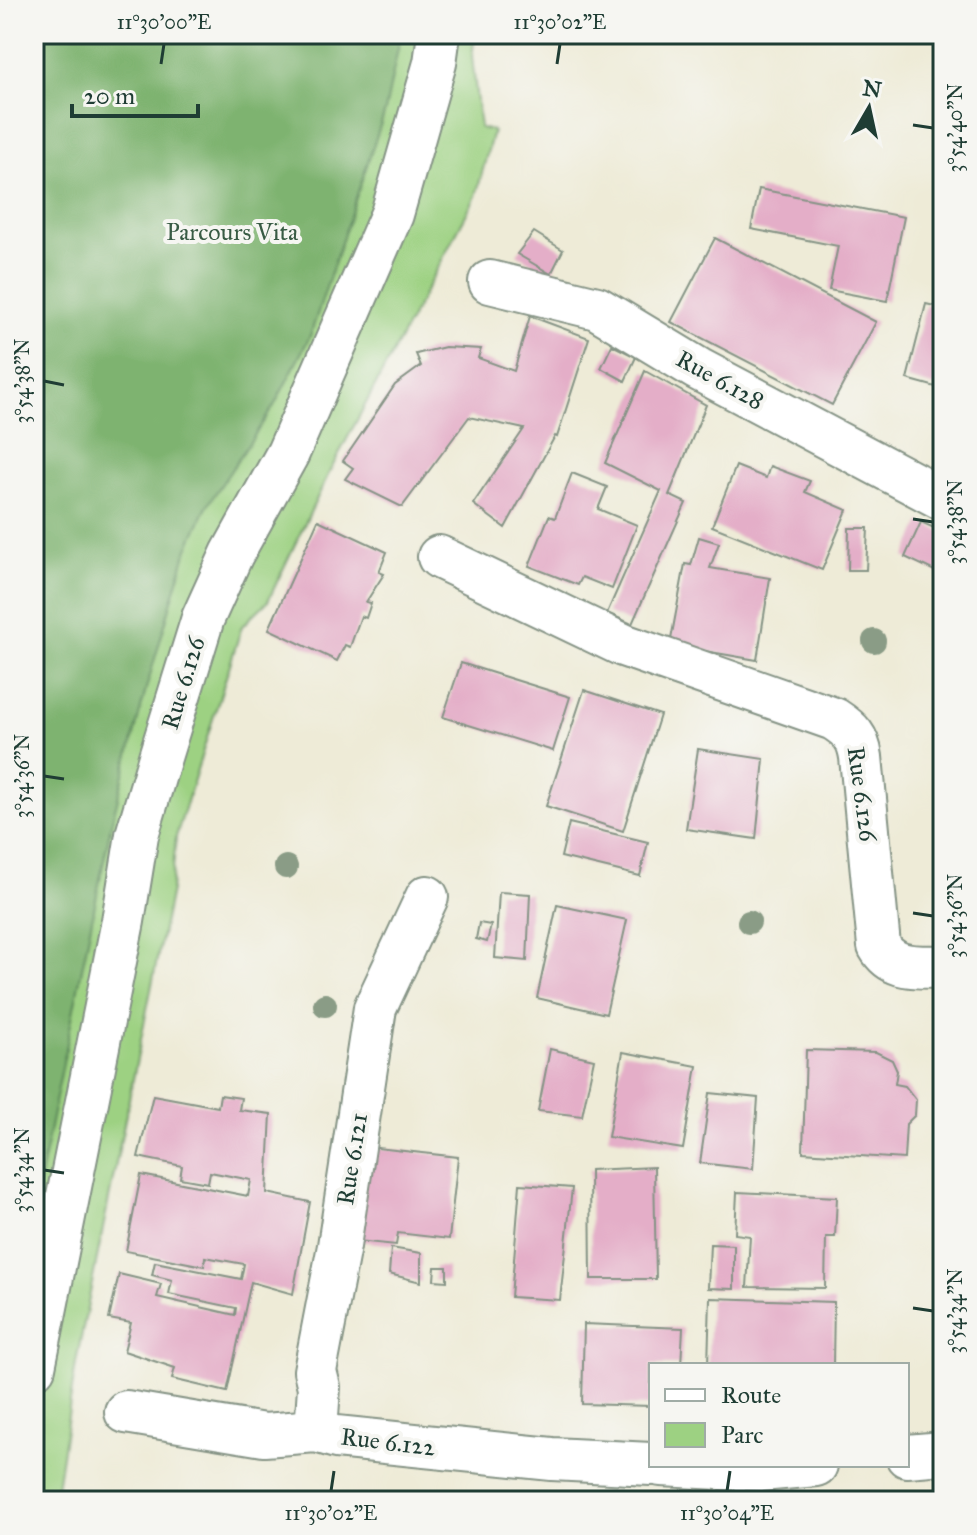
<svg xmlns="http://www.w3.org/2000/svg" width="977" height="1535" font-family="'IM FELL Great Primer',serif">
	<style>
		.green { fill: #9dd182; stroke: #5e875b; stroke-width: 2 }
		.forest { fill: #7eb370; stroke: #4e7852; stroke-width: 2 }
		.building { fill: #e4aec8 }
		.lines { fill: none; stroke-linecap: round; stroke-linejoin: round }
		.minor-casing { stroke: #869486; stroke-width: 46 }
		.minor { stroke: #fff; stroke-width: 42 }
		.tree { fill: #8a9c86 }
		.ticks { fill: none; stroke: #1f3d34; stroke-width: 3 }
		.labels { text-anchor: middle; stroke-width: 8; stroke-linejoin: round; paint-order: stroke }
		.park-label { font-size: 24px; fill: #385b44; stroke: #f6f6f2 }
		.street-label { font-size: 24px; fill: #1f3d34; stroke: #f6f6f2 }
		.neatline { fill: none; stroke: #1f3d34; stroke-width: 3 }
		.ticks-label { font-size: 20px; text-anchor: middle; fill: #1f3d34 }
	</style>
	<rect width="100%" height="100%" fill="#f6f6f2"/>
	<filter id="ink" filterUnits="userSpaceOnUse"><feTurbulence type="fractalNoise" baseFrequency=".0125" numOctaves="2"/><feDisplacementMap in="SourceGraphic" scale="16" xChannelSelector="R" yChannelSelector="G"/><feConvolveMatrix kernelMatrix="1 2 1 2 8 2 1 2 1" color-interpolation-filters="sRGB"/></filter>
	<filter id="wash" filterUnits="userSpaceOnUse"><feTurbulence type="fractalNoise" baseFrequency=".006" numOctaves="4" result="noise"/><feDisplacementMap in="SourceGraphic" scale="32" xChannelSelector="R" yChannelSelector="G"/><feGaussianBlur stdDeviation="1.8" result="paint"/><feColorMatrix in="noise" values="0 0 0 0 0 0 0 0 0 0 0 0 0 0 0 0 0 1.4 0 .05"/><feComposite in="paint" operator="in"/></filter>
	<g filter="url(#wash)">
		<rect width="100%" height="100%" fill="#eeebd7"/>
		<polygon class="green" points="34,34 475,34 472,57 480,128 493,131 476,196 330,471 268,601 242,626 176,837 171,890 76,1363 55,1501 34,1501"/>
		<polygon class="forest" points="34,34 401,34 385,111 310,336 274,406 207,506 186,553 146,689 111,825 34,1207"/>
		<g id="blocks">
			<g class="building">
				<polygon points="759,189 904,217 887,301 829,290 838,246 751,229"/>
				<polygon points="534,232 563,250 551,274 517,254"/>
				<polygon points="715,238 876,322 832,405 671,322"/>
				<polygon points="926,304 943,308 943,389 907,379"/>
				<polygon points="530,316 589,338 557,437 555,436 505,528 473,504 524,429 469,417 402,507 345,479 353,468 343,461 395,385 421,366 416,354 445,347 481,349 478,358 514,371"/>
				<polygon points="612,345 636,357 625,381 601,368"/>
				<polygon points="645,371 706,405 669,495 686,503 632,624 607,613 661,491 605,463"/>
				<polygon points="736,466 766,478 770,466 810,481 805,492 847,510 822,570 712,526"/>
				<polygon points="572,473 607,487 598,509 637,525 612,589 582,577 578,585 529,566 549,516 555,518"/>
				<polygon points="318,520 387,552 379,572 384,574 366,602 371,603 366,618 361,616 350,647 345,645 337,661 269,629"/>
				<polygon points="921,522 943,532 943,575 905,557"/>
				<polygon points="849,528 868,528 866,570 848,570"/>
				<polygon points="699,537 719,543 710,568 770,578 757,660 670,645 685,564 691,565"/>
				<polygon points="461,663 570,697 553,751 443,717"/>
				<polygon points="584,690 660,715 623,831 546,806"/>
				<polygon points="698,749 764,759 756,839 686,829"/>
				<polygon points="569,823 648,842 640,876 561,857"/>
				<polygon points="499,892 530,894 527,961 495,958"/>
				<polygon points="557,905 627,920 606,1014 537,998"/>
				<polygon points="479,923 491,925 487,942 476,939"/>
				<polygon points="550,1049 594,1059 582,1116 538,1111"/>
				<polygon points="806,1050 876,1052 892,1060 897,1071 895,1084 905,1086 916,1100 915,1115 906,1124 904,1159 803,1152"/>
				<polygon points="623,1052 697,1066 683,1149 608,1137"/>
				<polygon points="710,1093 758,1098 753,1169 700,1163"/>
				<polygon points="153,1095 218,1107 220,1095 241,1098 239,1110 271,1114 267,1193 310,1202 293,1294 251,1282 227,1392 172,1379 175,1368 124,1351 131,1323 109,1319 119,1274 161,1284 157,1297 235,1315 236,1308 169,1294 172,1280 152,1275 155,1262 241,1279 244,1264 205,1257 204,1266 126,1251 141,1175 248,1196 251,1180 210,1172 208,1183 180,1178 182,1166 138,1157"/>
				<polygon points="933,1137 943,1138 943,1167 931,1166"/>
				<polygon points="359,1146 458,1157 449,1239 398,1233 396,1245 348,1240"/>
				<polygon points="654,1167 656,1279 591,1279 590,1170"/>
				<polygon points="520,1184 572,1188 560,1300 511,1297"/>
				<polygon points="737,1192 837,1197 835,1237 826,1237 825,1288 747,1287 750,1236 735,1234"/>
				<polygon points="710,1244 734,1245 734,1289 708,1288"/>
				<polygon points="391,1248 421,1253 421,1282 389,1274"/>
				<polygon points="435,1267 447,1267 447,1281 434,1280"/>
				<polygon points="710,1298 834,1302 833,1365 708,1365"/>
				<polygon points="584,1324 683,1328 681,1365 651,1365 651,1406 582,1404"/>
			</g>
		</g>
	</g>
	<g filter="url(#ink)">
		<use href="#blocks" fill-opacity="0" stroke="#869486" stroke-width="2"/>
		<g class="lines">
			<defs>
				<g id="minor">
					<polyline points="490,282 597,308 698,369 943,499"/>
					<path d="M439,557L623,645L834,719C851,730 858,737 861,757L879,946C893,971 918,966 943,967"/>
					<polyline points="34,1367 123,921 137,835 160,757 203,618 232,554 288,453 392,214 435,63 439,34"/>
					<polyline points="126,1412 264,1435 316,1431 336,1437 552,1459 651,1464"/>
					<polyline points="316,1431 319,1387 315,1371 339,1246 375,1008 427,897"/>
					<polyline points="907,1456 943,1453"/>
					<polyline points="661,1465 761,1470 816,1465"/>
				</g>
			</defs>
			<use href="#minor" class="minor-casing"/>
			<use href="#minor" class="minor"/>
		</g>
		<g class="tree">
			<circle cx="874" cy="641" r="12"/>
			<circle cx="286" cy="867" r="12"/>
			<circle cx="749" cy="922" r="12"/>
			<circle cx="325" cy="1005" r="12"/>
		</g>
	</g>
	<path class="ticks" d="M161,64L164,44M557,64L560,44M913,125L933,128M44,381L64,385M913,519L933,522M44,776L64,779M913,913L933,916M44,1170L64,1173M913,1308L933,1311M331,1491L334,1471M727,1491L730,1471"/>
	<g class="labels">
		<g class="park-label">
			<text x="232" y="240">Parcours Vita</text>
		</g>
		<g class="street-label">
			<text transform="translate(720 380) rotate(29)" y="8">Rue 6.128</text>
			<text transform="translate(183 683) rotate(-73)" y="8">Rue 6.126</text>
			<text transform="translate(862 794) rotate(82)" y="8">Rue 6.126</text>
			<text transform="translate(352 1159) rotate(-81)" y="8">Rue 6.121</text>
			<text transform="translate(388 1442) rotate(7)" y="8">Rue 6.122</text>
		</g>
	</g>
	<rect width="977" height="1535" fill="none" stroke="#f6f6f2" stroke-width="88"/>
	<rect x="649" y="1363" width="260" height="104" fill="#f6f6f2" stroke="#a0aca6" stroke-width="2"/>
	<rect x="665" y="1389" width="40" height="12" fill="#ffffff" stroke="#a0aca6" stroke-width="2"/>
	<text x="721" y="1403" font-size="24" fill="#1f3d34">Route</text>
	<rect x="665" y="1423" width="40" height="24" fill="#9dd182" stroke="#a0aca6" stroke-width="2"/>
	<text x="721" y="1443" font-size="24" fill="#1f3d34">Parc</text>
	<g transform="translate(869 108) rotate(9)" stroke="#f6f6f2" stroke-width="6" paint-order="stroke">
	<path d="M0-6L14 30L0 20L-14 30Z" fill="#1f3d34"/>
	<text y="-12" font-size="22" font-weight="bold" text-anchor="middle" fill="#1f3d34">N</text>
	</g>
	<path d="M72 104v12h126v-12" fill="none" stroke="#1f3d34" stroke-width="4"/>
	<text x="84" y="104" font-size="24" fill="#1f3d34" stroke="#f6f6f2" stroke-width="6" paint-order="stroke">20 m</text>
	<rect x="44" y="44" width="889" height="1447" class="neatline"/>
	<g class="ticks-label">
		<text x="164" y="29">11°30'00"E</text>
		<text x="560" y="29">11°30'02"E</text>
		<text transform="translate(955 128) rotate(-90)" y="7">3°54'40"N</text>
		<text transform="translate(22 381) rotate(-90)" y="7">3°54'38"N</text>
		<text transform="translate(955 522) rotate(-90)" y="7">3°54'38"N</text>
		<text transform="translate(22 776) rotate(-90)" y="7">3°54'36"N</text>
		<text transform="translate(955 916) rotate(-90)" y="7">3°54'36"N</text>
		<text transform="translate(22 1170) rotate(-90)" y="7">3°54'34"N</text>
		<text transform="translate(955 1311) rotate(-90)" y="7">3°54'34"N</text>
		<text x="331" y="1520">11°30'02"E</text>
		<text x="727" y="1520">11°30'04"E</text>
	</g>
</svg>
